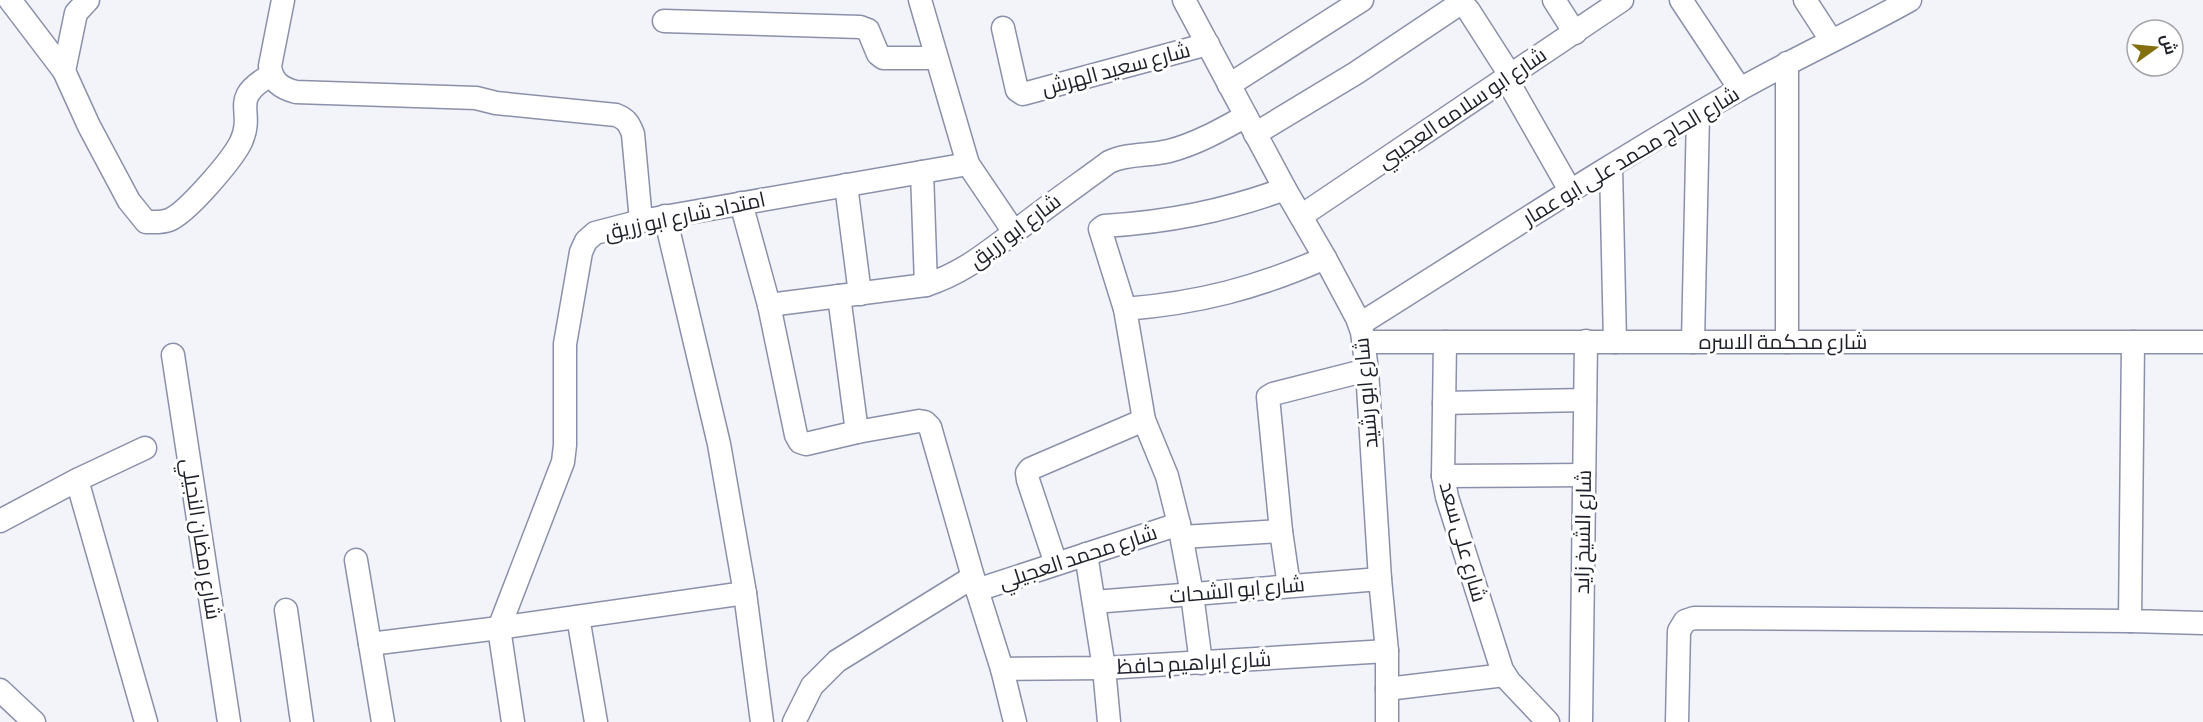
<svg xmlns="http://www.w3.org/2000/svg" width="2203" height="722" font-family="'Alegreya Sans',Cairo,sans-serif">
	<style>
		.lines { fill: none; stroke-linecap: round; stroke-linejoin: round }
		.minor-casing { stroke: #8b90aa; stroke-width: 25 }
		.minor { stroke: #fff; stroke-width: 22 }
		.labels { text-anchor: middle; stroke-width: 6; stroke-linejoin: round; paint-order: stroke }
		.street-label { font-size: 21px; fill: #1d1f29; stroke: #fff }
	</style>
	<rect width="100%" height="100%" fill="#f3f4fa"/>
	<g class="lines">
		<defs>
			<g id="minor">
				<path d="M10,0L64,71L89,126L129,201L146,222C154,222 161,223 169,220C187,213 232,160 241,142C256,109 227,100 271,75"/>
				<path d="M283,0L270,66C272,82 281,88 296,92L476,98L496,103L616,115C626,119 629,123 633,134L641,221"/>
				<polyline points="920,0 968,164 1014,232"/>
				<polyline points="1184,0 1285,189 1325,258 1357,318 1362,332 1367,370 1380,579 1387,651 1387,722"/>
				<polyline points="1554,0 1575,33"/>
				<polyline points="1681,0 1740,89"/>
				<polyline points="1805,0 1831,40"/>
				<polyline points="664,21 860,27 868,30 878,54 883,58 936,58"/>
				<polyline points="1003,28 1017,90 1023,94 1208,44"/>
				<polyline points="64,71 76,13 88,0"/>
				<polyline points="1506,78 1571,192"/>
				<polyline points="1229,85 1362,0"/>
				<polyline points="1255,134 1356,73 1459,4 1463,4 1469,11 1510,75"/>
				<polyline points="1611,167 1615,342"/>
				<polyline points="922,172 926,285"/>
				<polyline points="846,185 860,294"/>
				<polyline points="741,203 769,305 796,435 800,442 806,444 857,432 919,421 925,422 930,427 973,577 1002,669 1015,722"/>
				<polyline points="665,216 719,444 745,593 762,722"/>
				<polyline points="1301,216 1622,0"/>
				<polyline points="839,296 857,432"/>
				<path d="M769,305L926,285C963,273 985,254 1016,231C1046,207 1078,185 1109,162C1127,153 1149,156 1169,151C1196,144 1221,130 1246,116"/>
				<path d="M1125,309C1199,303 1257,288 1325,258"/>
				<path d="M1360,324C1486,245 1612,162 1742,88C1797,57 1855,31 1910,0"/>
				<polyline points="1364,342 2203,342"/>
				<polyline points="1445,342 1443,476 1447,497 1502,670 1509,681 1548,722"/>
				<polyline points="1693,342 1698,114"/>
				<polyline points="1787,342 1787,63"/>
				<polyline points="2133,342 2130,621 2203,623"/>
				<polyline points="173,355 229,722"/>
				<polyline points="1444,403 1585,400"/>
				<polyline points="1443,476 1584,475"/>
				<polyline points="77,480 146,722"/>
				<polyline points="0,521 77,480 145,448"/>
				<polyline points="1182,537 1281,531"/>
				<polyline points="1086,554 1104,668 1109,722"/>
				<polyline points="356,560 383,722"/>
				<polyline points="1056,564 1028,480 1027,473 1030,469 1144,420"/>
				<polyline points="1289,586 1281,531 1268,397 1273,394 1367,370"/>
				<polyline points="977,590 1179,524"/>
				<polyline points="1094,602 1380,579"/>
				<polyline points="286,610 302,722"/>
				<polyline points="578,617 596,722"/>
				<polyline points="370,644 499,628 745,593"/>
				<path d="M1201,663L1192,594L1179,524L1167,476L1144,420L1125,309L1100,229L1104,226C1169,222 1224,211 1285,189"/>
				<polyline points="1002,669 1104,668 1387,651"/>
				<polyline points="1387,689 1505,675"/>
				<polyline points="0,690 34,722"/>
				<polyline points="513,722 499,628 563,462 565,445 565,344 581,252 586,241 595,233 641,221 968,164"/>
				<polyline points="794,722 812,686 837,661 973,577"/>
				<polyline points="1581,722 1586,341"/>
				<polyline points="1677,722 1679,631 1685,621 1694,618 2130,621"/>
			</g>
		</defs>
		<use href="#minor" class="minor-casing"/>
		<use href="#minor" class="minor"/>
	</g>
	<g class="labels">
		<g class="street-label">
			<text transform="translate(1116 69) rotate(-15)" y="7">شارع سعيد الهرش</text>
			<text transform="translate(1462 108) rotate(-34)" y="7">شارع ابو سلامه العجيبي</text>
			<text transform="translate(1631 156) rotate(-31)" y="7">شارع الحاج محمد على ابو عمار</text>
			<text transform="translate(685 216) rotate(-12)" y="7">امتداد شارع ابو زريق</text>
			<text transform="translate(1015 231) rotate(-37)" y="7">شارع ابو زريق</text>
			<text x="1783" y="349">شارع محكمة الاسره</text>
			<text transform="translate(1366 393) rotate(-95)" y="7">شارع ابو رشيد</text>
			<text transform="translate(1583 532) rotate(-89)" y="7">شارع الشيخ زايد</text>
			<text transform="translate(201 539) rotate(81)" y="7">شارع رمضان النجيلي</text>
			<text transform="translate(1463 542) rotate(74)" y="7">شارع على سعد</text>
			<text transform="translate(1078 557) rotate(-18)" y="7">شارع محمد العجيلي</text>
			<text transform="translate(1237 590) rotate(-5)" y="7">شارع ابو الشحات</text>
			<text transform="translate(1194 663) rotate(-3)" y="7">شارع ابراهيم حافظ</text>
		</g>
	</g>
	<g transform="translate(2155 48) rotate(75)"><circle r="28" fill="#ffffff" stroke="#a5a5a9" stroke-width="1.5"/>
	<path d="M0-4.5L10 22L0 15L-10 22Z" fill="#846f0f"/>
	<text y="-9" font-size="16" font-weight="bold" text-anchor="middle" fill="#1d1f29">ش</text>
	</g>
</svg>
